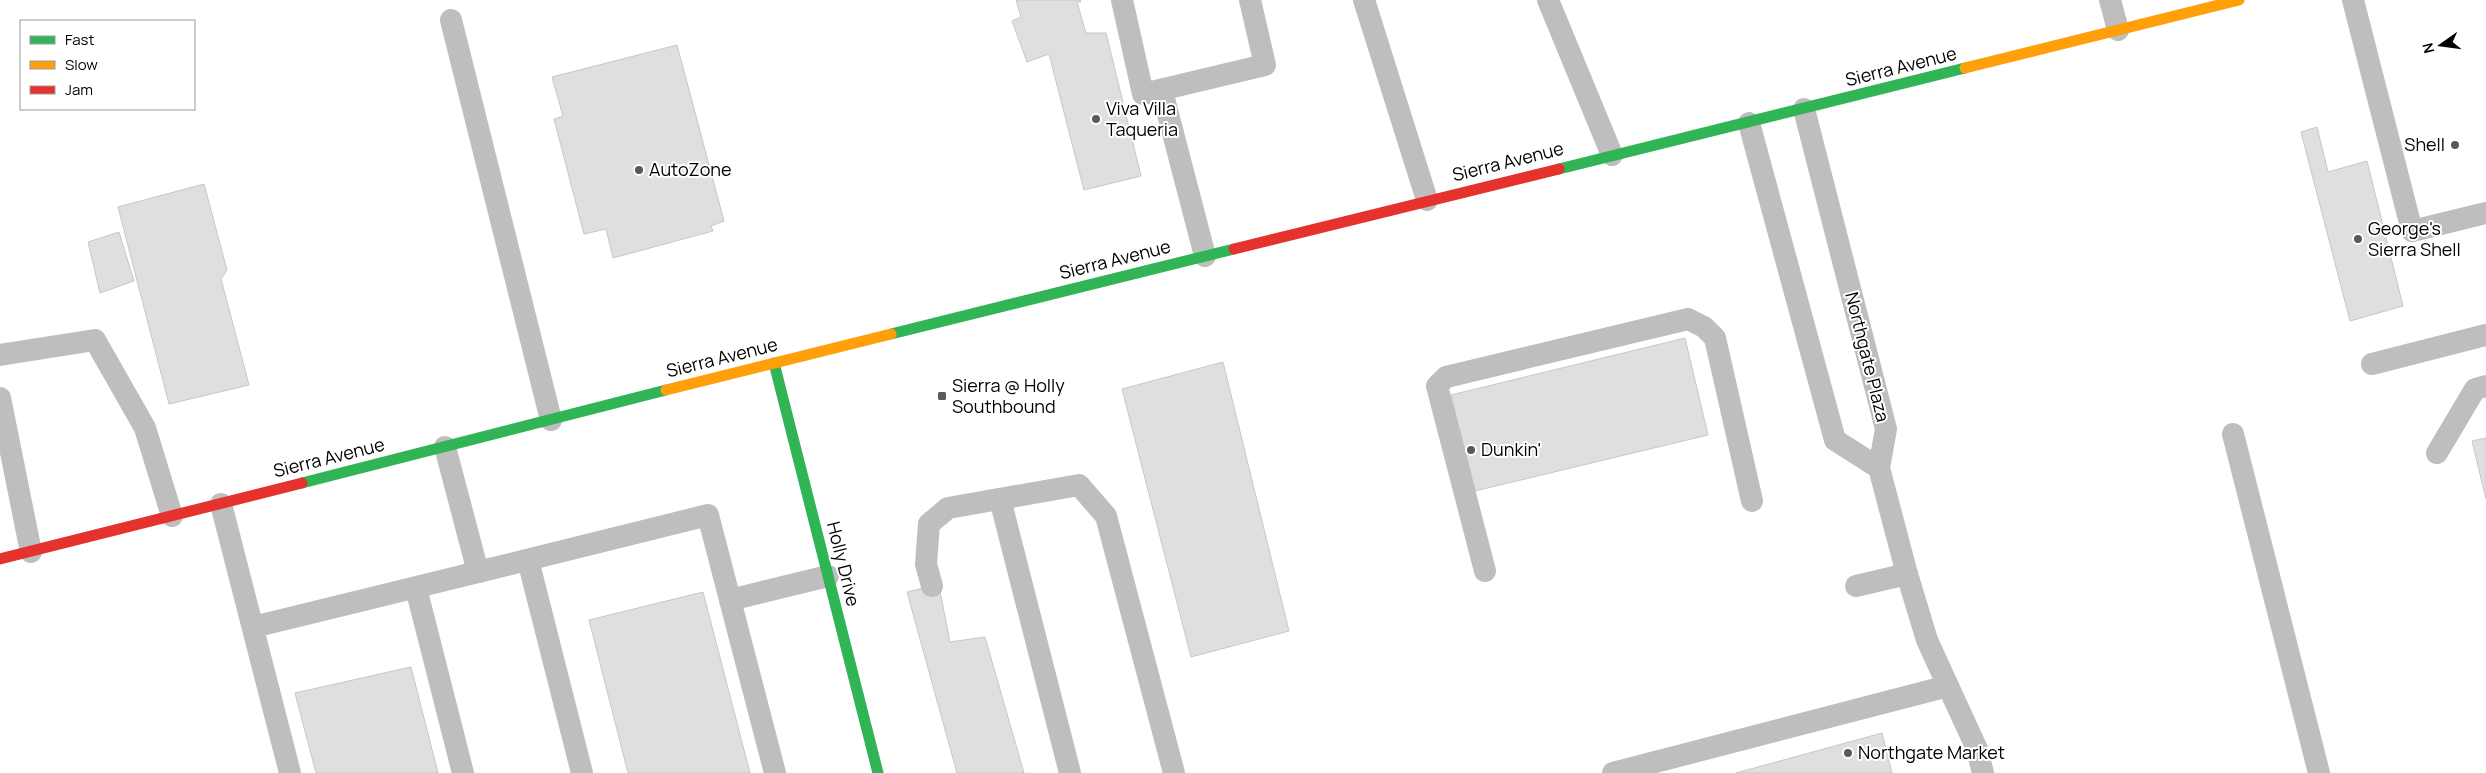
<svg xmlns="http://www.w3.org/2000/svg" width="2486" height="773" font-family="Manrope,sans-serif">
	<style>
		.building { fill: #dfdfdf; stroke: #c7c7c7 }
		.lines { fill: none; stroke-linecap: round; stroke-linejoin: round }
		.lane { stroke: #bebebe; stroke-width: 22 }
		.fast { stroke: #30b455; stroke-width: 11 }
		.slow { stroke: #ff9f0a; stroke-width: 11 }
		.jam { stroke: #e5322d; stroke-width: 11 }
		.poi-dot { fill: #595959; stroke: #fff; stroke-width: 2 }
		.labels { text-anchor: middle; stroke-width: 4; stroke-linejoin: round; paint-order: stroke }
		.street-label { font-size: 18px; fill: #000; stroke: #fff }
		.poi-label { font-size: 18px; fill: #000; stroke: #fff; text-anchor: start }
	</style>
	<rect width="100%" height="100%" fill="#fff"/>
	<g class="building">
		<polygon points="1016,0 1080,0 1081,2 1077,2 1086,33 1106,33 1141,176 1084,190 1049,54 1027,62 1012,21 1021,17"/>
		<polygon points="677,45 724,221 711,226 713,231 613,258 606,229 584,234 554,119 563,116 552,77"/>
		<polygon points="2317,127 2328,172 2367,161 2403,306 2350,321 2301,132"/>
		<polygon points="204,184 227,270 221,279 249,385 169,404 118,207"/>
		<polygon points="119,232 134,281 100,293 88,242"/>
		<polygon points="1685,338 1708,435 1475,491 1451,395"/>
		<polygon points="1223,362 1289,631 1191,657 1122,389"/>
		<polygon points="2486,438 2486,499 2472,441"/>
		<polygon points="932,586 939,586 950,642 985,637 1024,773 957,773 907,592"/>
		<polygon points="703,592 750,773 628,773 589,620"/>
		<polygon points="411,667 438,773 316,773 295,693"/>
		<polygon points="1882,733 1892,773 1736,773"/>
	</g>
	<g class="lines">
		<g class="lane">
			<polyline points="1122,0 1143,94 1265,65 1250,0"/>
			<polyline points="1364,0 1427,200"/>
			<polyline points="1548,0 1612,155"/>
			<polyline points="2110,0 2118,30"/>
			<polyline points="2353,0 2412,231 2486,213"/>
			<polyline points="451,20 551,420"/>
			<polyline points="1162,91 1205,256"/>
			<polyline points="1804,109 1886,429 1879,468 1907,574 1927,640 1948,686"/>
			<polyline points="1749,123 1835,440 1879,468"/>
			<polyline points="0,355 95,340 145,428 172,516"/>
			<polyline points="2372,364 2486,335"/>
			<polyline points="0,398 31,552"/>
			<polyline points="2233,434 2319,773"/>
			<polyline points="445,447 478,572 708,515 775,773"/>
			<polyline points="2437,453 2475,389 2486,386"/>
			<polyline points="1000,499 1070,773"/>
			<polyline points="221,504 290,773"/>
			<polyline points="528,560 582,773"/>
			<polyline points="1485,571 1437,386 1446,377 1688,319 1704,327 1715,338 1752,501"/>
			<polyline points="932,586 926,564 929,524 948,508 1079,485 1106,516 1174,773"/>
			<polyline points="1856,586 1907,574"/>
			<polyline points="416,588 463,773"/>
			<polyline points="730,600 828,576"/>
			<polyline points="253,627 478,572"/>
			<polyline points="1613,773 1948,686 1977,749 1983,773"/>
		</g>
		<g class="fast">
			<polyline points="1559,169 1965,68"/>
			<polyline points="891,334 1234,249"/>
			<polyline points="774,363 878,773"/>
			<polyline points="302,483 666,390"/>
		</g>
		<g class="slow">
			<polyline points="1965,68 2239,0"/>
			<polyline points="666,390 891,334"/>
		</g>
		<g class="jam">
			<polyline points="1234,249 1559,169"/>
			<polyline points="0,559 302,483"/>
		</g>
	</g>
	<g class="poi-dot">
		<circle cx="1096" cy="119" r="5"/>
		<circle cx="2455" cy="145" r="5"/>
		<circle cx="639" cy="170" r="5"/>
		<circle cx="2358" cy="239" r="5"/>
		<rect x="937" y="391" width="10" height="10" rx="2.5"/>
		<circle cx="1471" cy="450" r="5"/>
		<circle cx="1848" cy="753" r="5"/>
	</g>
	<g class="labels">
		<g class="street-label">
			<text transform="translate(1901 67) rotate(-14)" y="6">Sierra Avenue</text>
			<text transform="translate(1508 162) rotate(-14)" y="6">Sierra Avenue</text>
			<text transform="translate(1115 260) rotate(-14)" y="6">Sierra Avenue</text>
			<text transform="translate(1867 357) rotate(76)" y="6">Northgate Plaza</text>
			<text transform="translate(722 358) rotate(-14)" y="6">Sierra Avenue</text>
			<text transform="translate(329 458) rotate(-14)" y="6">Sierra Avenue</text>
			<text transform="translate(843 564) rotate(76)" y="6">Holly Drive</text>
		</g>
		<g class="poi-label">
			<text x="1106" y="115">Viva Villa<tspan x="1106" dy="21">Taqueria</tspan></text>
			<text x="2445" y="151" text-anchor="end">Shell</text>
			<text x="649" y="176">AutoZone</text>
			<text x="2368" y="235">George's<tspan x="2368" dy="21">Sierra Shell</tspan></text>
			<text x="952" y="392">Sierra @ Holly<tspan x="952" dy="21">Southbound</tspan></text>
			<text x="1481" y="456">Dunkin'</text>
			<text x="1858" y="759">Northgate Market</text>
		</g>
	</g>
	<rect x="20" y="20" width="175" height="90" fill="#ffffff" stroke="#999999"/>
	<rect x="30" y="36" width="25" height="8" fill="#30b455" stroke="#999999"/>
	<text x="65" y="45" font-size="15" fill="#000000">Fast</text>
	<rect x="30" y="61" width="25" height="8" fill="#ff9f0a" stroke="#999999"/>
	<text x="65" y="70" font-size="15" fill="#000000">Slow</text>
	<rect x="30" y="86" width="25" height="8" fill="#e5322d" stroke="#999999"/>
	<text x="65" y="95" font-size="15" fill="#000000">Jam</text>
	<g transform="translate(2441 45) rotate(256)" stroke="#ffffff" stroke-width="4" paint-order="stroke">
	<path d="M0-4L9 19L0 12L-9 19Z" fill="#000000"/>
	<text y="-8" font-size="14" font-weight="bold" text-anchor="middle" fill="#000000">N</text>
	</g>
</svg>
